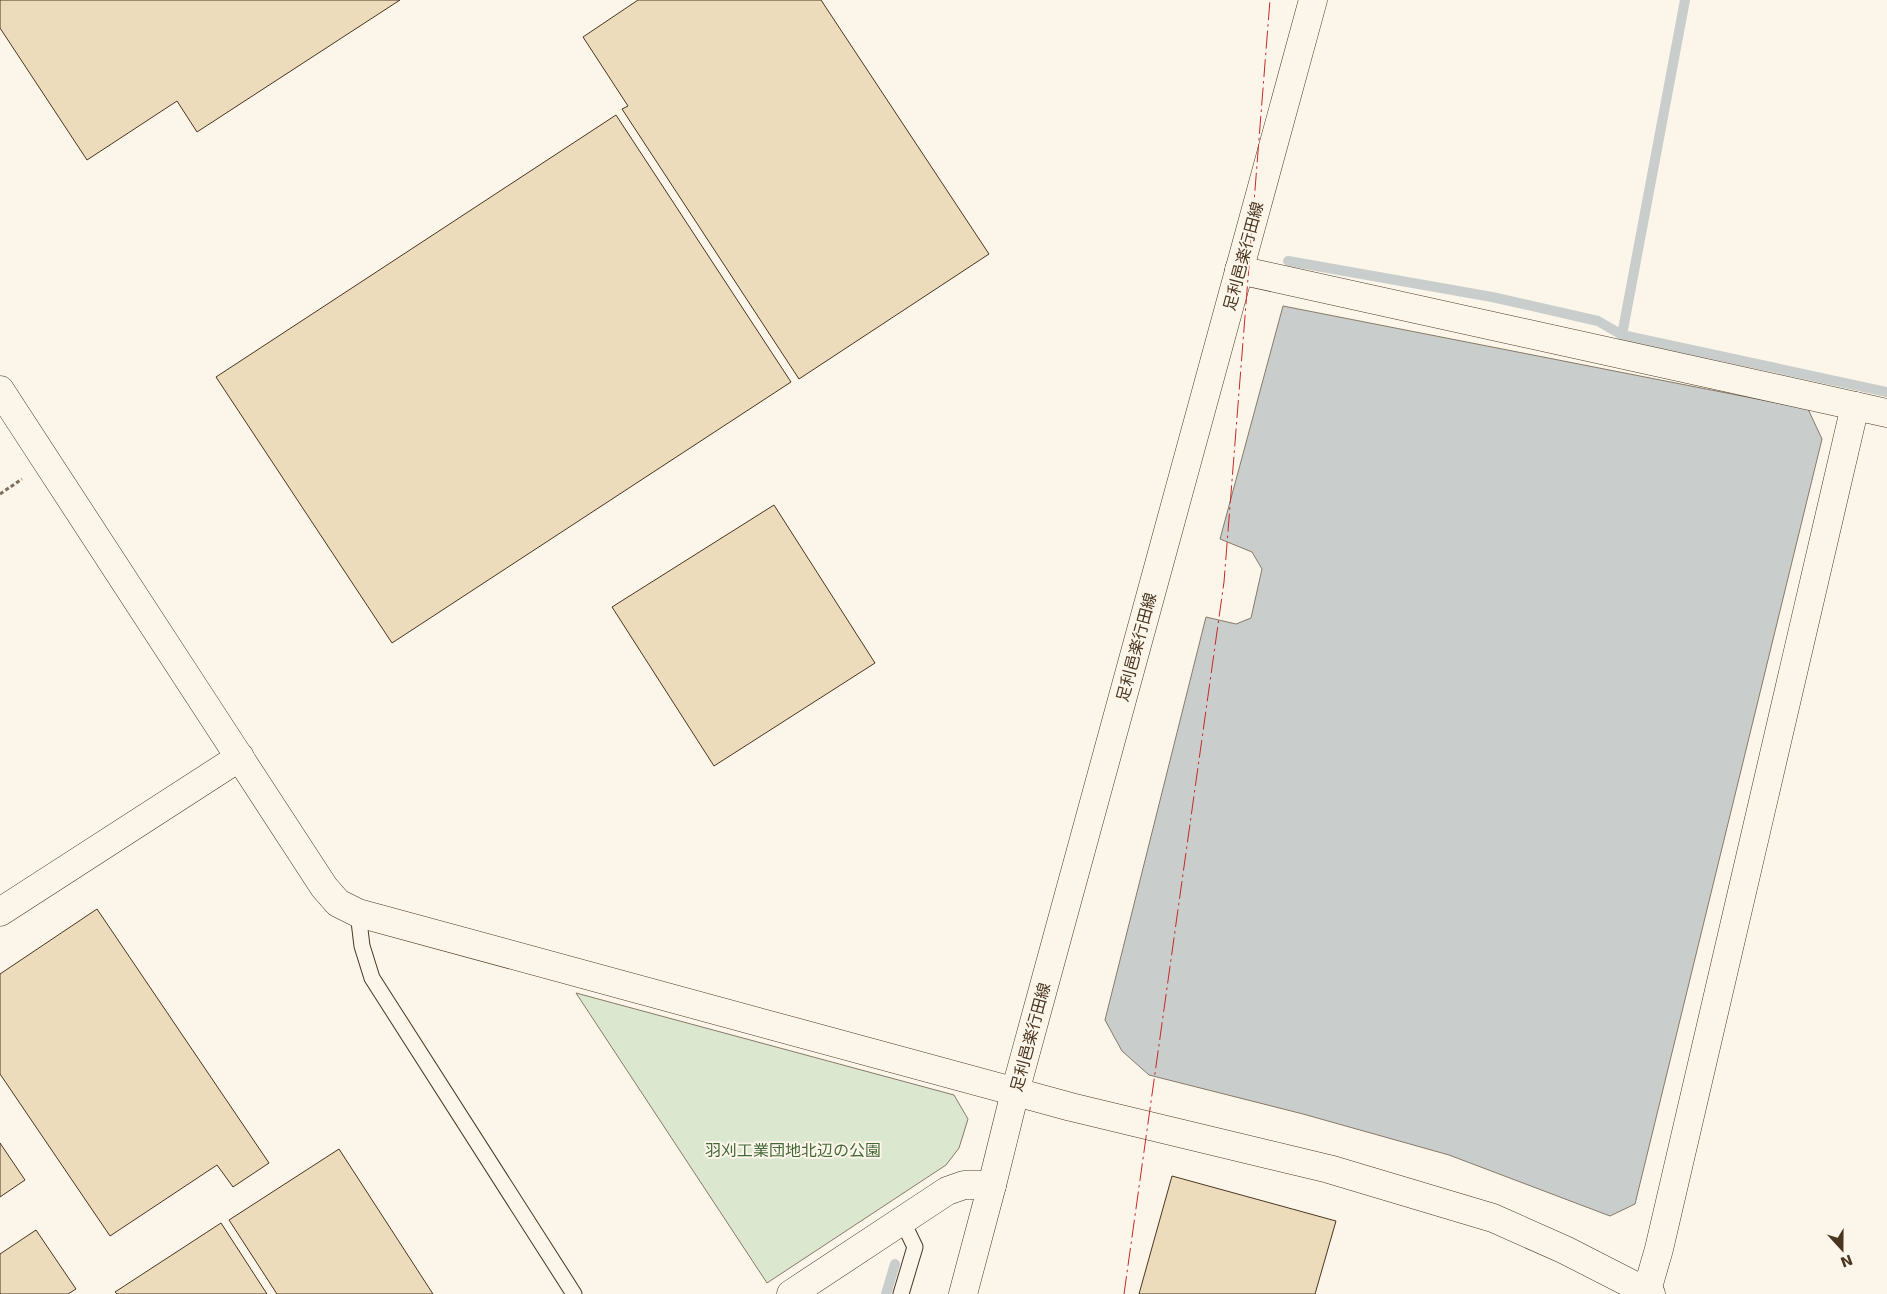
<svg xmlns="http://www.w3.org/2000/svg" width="1887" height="1294" font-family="'DejaVu Sans','Noto Sans JP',sans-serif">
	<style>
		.green { fill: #dce7d0; stroke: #887966 }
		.water { fill: #c9cecd; stroke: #887966 }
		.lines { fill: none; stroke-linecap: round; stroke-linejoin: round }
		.stream { stroke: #c9cecd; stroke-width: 10 }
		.building { fill: #ecdcbc; stroke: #4a3520 }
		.service-casing { stroke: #4a3520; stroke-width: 17 }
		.minor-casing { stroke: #4a3520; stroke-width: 29 }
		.tertiary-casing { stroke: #4a3520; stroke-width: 29 }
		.primary-casing { stroke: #4a3520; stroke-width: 29 }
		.path { stroke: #7f6f5c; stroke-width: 3; stroke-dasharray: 4 2.5; stroke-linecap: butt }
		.service { stroke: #fbf6e9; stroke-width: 15 }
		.minor { stroke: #fbf6e9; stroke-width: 28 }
		.tertiary { stroke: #fbf6e9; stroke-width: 28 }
		.primary { stroke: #fbf6e9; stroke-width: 28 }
		.power { stroke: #c62828; stroke-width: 1; stroke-dasharray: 18 4 2.5 4; stroke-linecap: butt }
		.labels { text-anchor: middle; stroke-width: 4; stroke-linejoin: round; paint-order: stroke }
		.street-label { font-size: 16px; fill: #4a3520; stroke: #fbf6e9 }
		.park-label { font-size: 16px; fill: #436837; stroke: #fbf6e9 }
	</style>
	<rect width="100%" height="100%" fill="#fbf6e9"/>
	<polygon class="green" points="576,993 954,1095 968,1119 959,1148 946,1165 767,1283"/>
	<polygon class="water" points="1283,306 1808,409 1822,439 1635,1204 1610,1216 1449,1155 1303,1114 1149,1075 1122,1051 1105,1020 1206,617 1236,624 1251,618 1262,569 1252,552 1220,539"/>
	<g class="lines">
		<g class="stream">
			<polyline points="1288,261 1492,297 1598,321 1622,335 1887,392"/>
			<polyline points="1622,335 1685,0"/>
			<polyline points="886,1294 895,1264"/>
		</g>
	</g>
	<g class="building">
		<polygon points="0,0 400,0 197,132 177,101 87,160 0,28"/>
		<polygon points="638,0 821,0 989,254 799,379 622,109 628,106 583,37"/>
		<polygon points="616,115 791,382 392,643 216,377"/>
		<polygon points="774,505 875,663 714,766 612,607"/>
		<polygon points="97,909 269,1163 233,1187 217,1165 110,1236 0,1074 0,974"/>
		<polygon points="0,1143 25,1180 0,1197"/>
		<polygon points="339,1149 433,1294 277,1294 229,1220"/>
		<polygon points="1172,1176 1336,1221 1315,1294 1139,1294"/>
		<polygon points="221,1223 267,1294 117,1294 115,1292"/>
		<polygon points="36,1230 76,1289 68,1294 0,1294 0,1254"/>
	</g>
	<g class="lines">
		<defs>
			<g id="service">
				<polyline points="358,913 362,946 372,978 574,1294"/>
				<polyline points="901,1294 915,1247 902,1220"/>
			</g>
			<g id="minor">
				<polyline points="1239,270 1887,413"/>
				<polyline points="0,912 240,757"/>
				<polyline points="791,1294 947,1191 964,1185 992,1185"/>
			</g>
			<g id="tertiary">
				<polyline points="0,390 324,887 338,903 358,913 1071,1107 1329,1169 1493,1218 1565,1250 1651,1294"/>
				<polyline points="1646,1294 1659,1249 1855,406"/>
			</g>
			<polyline id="primary" points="963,1294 992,1185 1015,1092 1313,0"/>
		</defs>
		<use href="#service" class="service-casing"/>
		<use href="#minor" class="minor-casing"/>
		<use href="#tertiary" class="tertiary-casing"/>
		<use href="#primary" class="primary-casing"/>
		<polyline class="path" points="0,494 22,479"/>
		<use href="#service" class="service"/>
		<use href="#minor" class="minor"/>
		<use href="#tertiary" class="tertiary"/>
		<use href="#primary" class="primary"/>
		<polyline class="power" points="1124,1294 1224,582 1270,0"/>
	</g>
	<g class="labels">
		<g class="street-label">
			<text transform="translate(1243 256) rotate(-75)" y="6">足利邑楽行田線</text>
			<text transform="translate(1136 647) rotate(-75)" y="6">足利邑楽行田線</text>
			<text transform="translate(1030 1037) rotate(-75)" y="6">足利邑楽行田線</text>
		</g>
		<g class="park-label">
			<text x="793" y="1156">羽刈工業団地北辺の公園</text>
		</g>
	</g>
	<g transform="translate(1842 1249) rotate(159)" stroke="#fbf6e9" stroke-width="4" paint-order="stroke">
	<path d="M0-4L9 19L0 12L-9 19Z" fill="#4a3520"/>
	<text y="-8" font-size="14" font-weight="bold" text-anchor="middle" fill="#4a3520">N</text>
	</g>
</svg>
